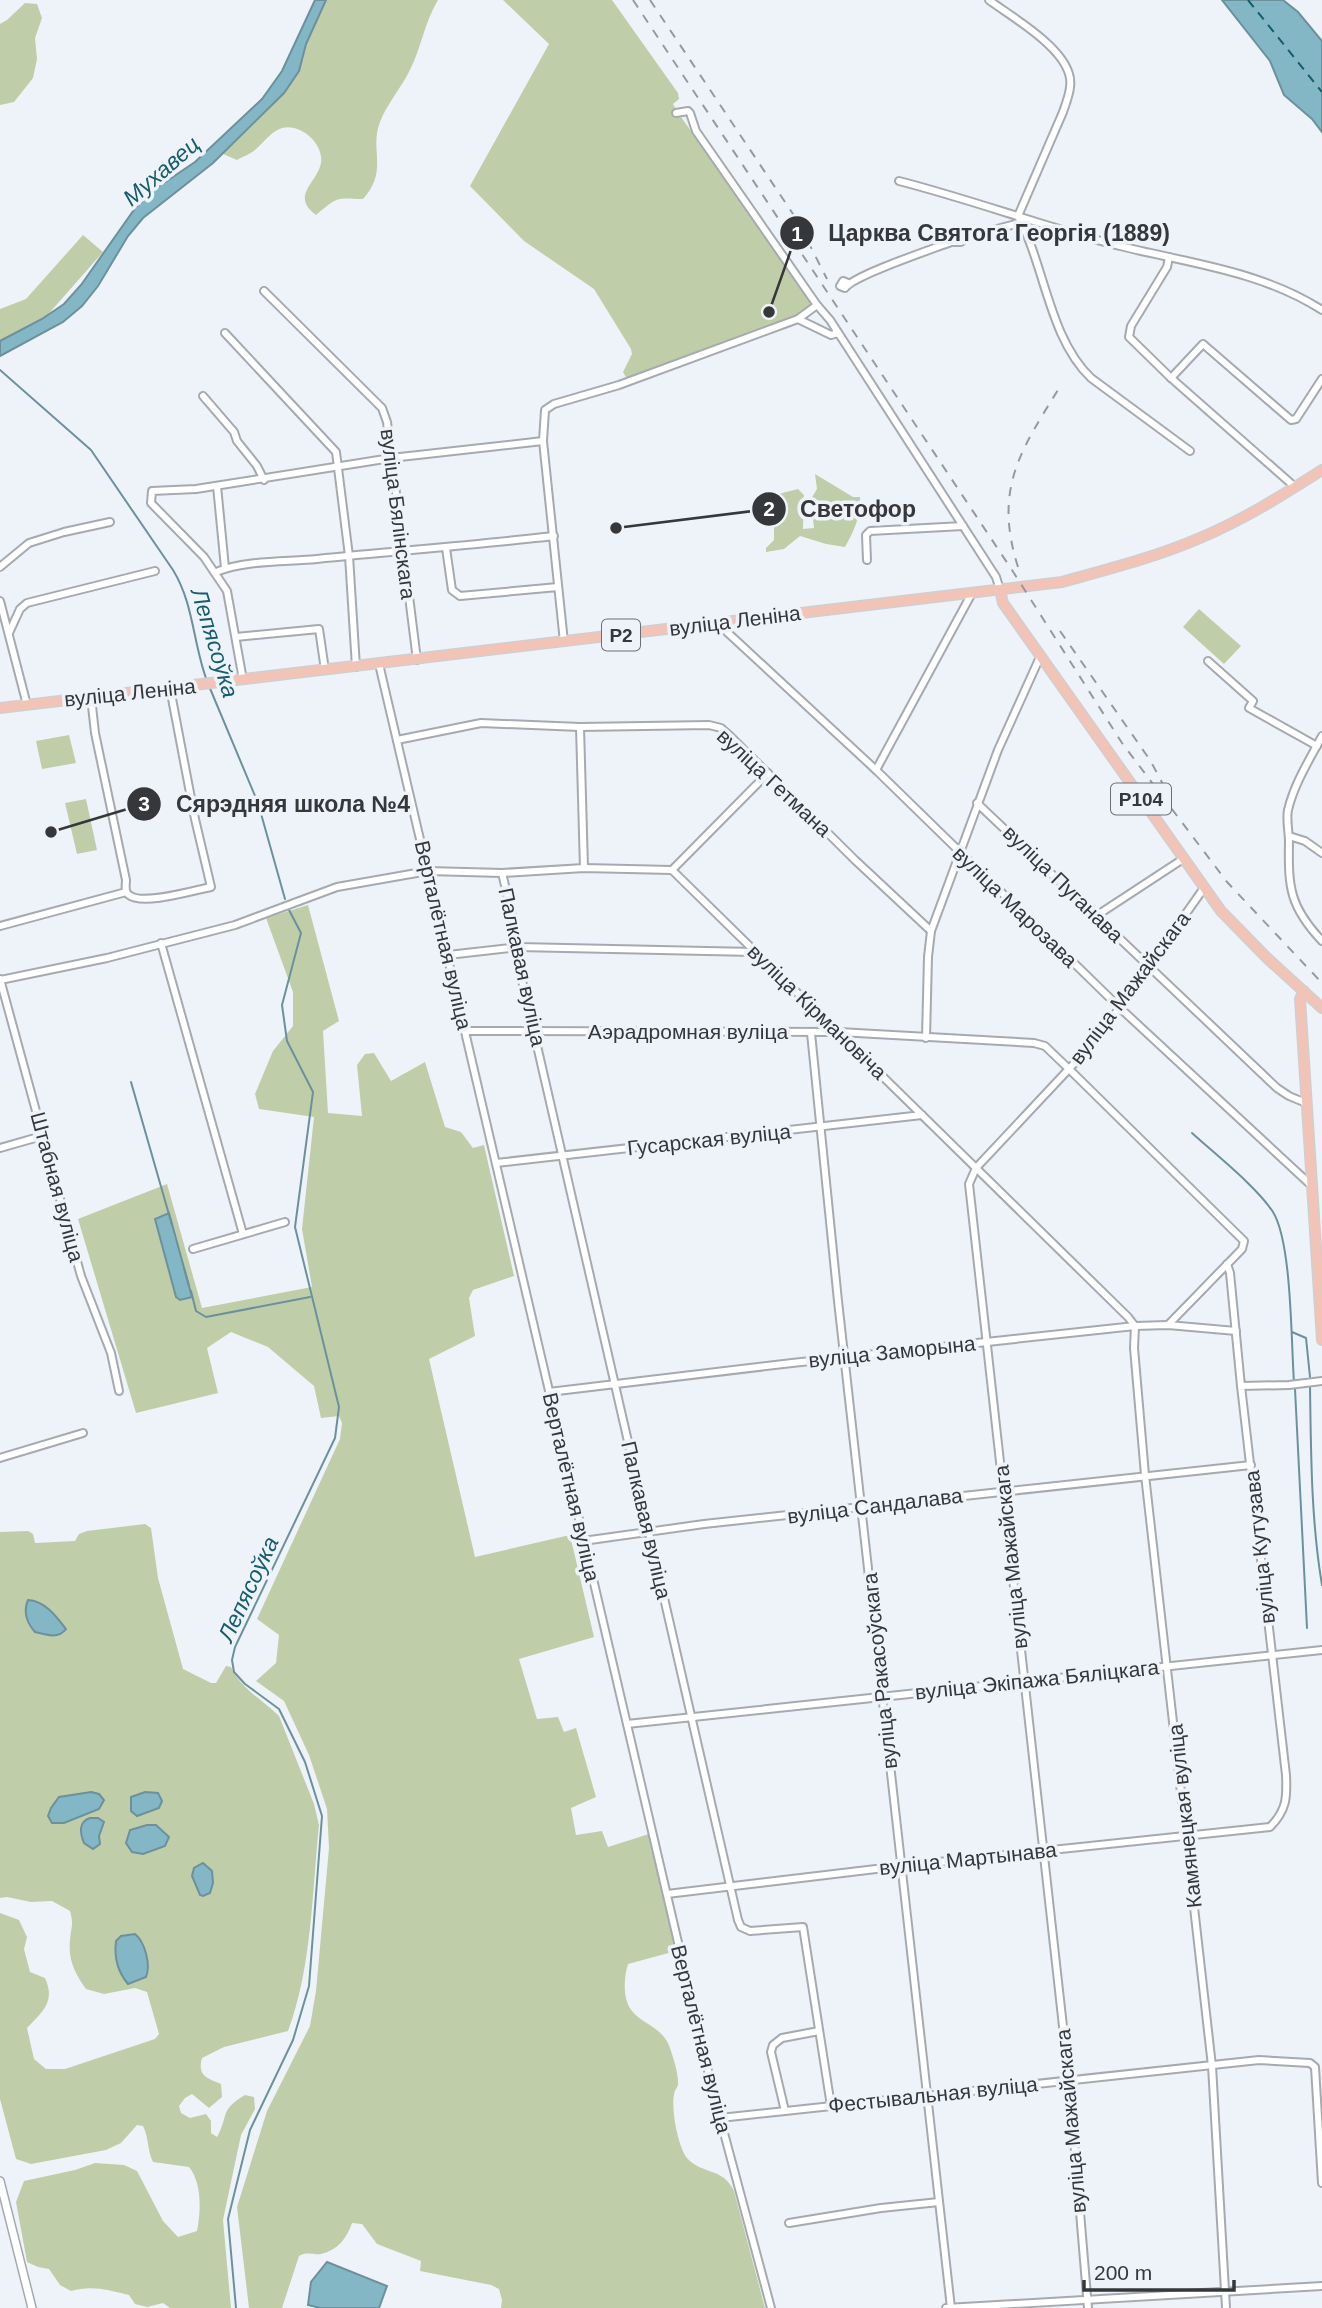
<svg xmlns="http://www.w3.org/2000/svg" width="1322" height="2308" font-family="Arial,sans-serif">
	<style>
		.green { fill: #bfcea8 }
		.water { fill: #83b7c6; stroke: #6c919c; stroke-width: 2 }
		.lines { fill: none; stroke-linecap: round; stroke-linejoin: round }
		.stream { stroke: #6c919c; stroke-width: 2 }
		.ferry { stroke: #155c6c; stroke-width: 2; stroke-dasharray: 9 7; stroke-linecap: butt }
		.minor-casing { stroke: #a5aab0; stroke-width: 10 }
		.tertiary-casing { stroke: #a5aab0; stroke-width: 10 }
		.primary-casing { stroke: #cfcfd0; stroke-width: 12 }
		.minor { stroke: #fff; stroke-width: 6 }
		.tertiary { stroke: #fff; stroke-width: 7 }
		.primary { stroke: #f2c4b7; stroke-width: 9 }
		.rail { stroke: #96999e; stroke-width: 2; stroke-dasharray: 9 9; stroke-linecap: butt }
		.labels { text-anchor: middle; stroke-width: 7; stroke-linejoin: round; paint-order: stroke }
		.shield { fill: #eef3fa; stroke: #6c6f74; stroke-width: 2 }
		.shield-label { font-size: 19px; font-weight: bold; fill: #35373a }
		.street-label { font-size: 21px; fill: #35373a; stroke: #eef3fa }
		.water-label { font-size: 23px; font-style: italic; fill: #155c6c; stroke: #eef3fa }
		.leader { fill: none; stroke: #35373a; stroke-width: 2.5 }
		.callout-dot { fill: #35373a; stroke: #eef3fa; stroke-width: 2.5 }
		.mark-label { font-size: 21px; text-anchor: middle; font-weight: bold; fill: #fff }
		.callout-label { font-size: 23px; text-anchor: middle; font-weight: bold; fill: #35373a; stroke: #eef3fa; stroke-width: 7; stroke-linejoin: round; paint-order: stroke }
	</style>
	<rect width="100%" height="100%" fill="#eef3fa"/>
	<g class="green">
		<path d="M326,0H438C425,21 421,48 410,70C401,88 387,104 380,122C369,150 389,170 363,199C335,198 339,196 316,215C290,196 317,183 321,163C324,143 300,123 282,128C272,131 264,142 256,149C251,154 244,156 237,160L223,154L272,106L299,71L306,44Z"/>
		<polygon points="503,0 612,0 678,93 679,99 673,104 679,114 813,305 805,312 627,379 623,372 632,354 631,349 594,289 524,241 470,186 549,44"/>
		<polygon points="25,3 37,4 42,18 35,38 37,59 33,78 14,102 0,105 0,24 7,20"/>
		<polygon points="83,235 103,252 44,319 0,341 0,309 26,299"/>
		<path d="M815,474L853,497H860C861,516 854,531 845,547L826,544L800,536L784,549L766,552V548L774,540V500L778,494L798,489L804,495L803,529L814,528L811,499L817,489Z"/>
		<polygon points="1199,609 1241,646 1224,664 1183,627"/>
		<polygon points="69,735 76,763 42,769 36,741"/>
		<polygon points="86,799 97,850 77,854 65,803"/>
		<path d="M308,905L339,1021L323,1031L328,1113L362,1116L357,1065L365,1054L374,1053L391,1081L425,1062L445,1127L461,1132L473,1148L484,1145L514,1276L473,1290L469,1298L475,1336L429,1359L475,1557L570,1535L594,1637L519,1659L537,1719L558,1717L564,1732L576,1728L596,1797L571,1808L576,1835L602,1831L608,1847L649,1834L676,1951L628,1964C624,1977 622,1998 632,2011C643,2025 663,2027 670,2048C673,2057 679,2075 678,2085C677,2088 674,2091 674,2095C671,2109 678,2147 687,2158C702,2175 723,2167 734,2191L765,2308H501L502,2300L499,2289L491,2285L420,2271L421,2261L377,2244L362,2224L352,2223C347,2238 338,2250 321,2254C313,2255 307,2251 299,2256L282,2308H249L237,2207L267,2111L310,2026L316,1991L329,1848L327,1809L309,1755L284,1701L256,1681L276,1663L279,1635L257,1619L340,1439L342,1423L339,1416L321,1418L314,1386L268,1347L231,1332L207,1348L218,1393L136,1413L78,1219L167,1184L202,1308L312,1287L302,1229L314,1117L259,1109L255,1094L273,1051L293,1026V992L266,918Z"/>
		<path d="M145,1524L151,1528L158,1578L183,1669L211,1683H216L226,1666L231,1667C242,1690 262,1699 279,1716L314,1804L319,1825C312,1893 312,1967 288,2031L224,2047L202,2058C197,2076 207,2078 221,2084L222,2097L209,2108L192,2094L185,2098L179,2106L181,2113L190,2118L206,2114L211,2121V2133L217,2137C229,2116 219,2110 245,2095L254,2097L255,2109L241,2135L223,2220L231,2308H170L163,2303L147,2307L135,2304L129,2295C108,2290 92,2285 71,2291L60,2285L49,2269L38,2267L27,2262L16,2202L24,2181L75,2170L95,2163L124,2165L137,2171L163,2221L178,2237L197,2231C201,2211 202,2183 189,2167L153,2162C147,2150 149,2138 143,2126L137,2125L121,2143L106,2150L31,2164L16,2159L0,2099V1913L19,1920L27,1937L24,1949L30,1972L45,1978C56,2002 42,2012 27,2028L34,2059L46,2069H65L155,2039L159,2034L147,1992L135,1988L104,1994L86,1989C75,1973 68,1961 70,1940C71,1927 74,1925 70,1911L52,1901L31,1902L7,1897L0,1898V1532L28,1531L33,1534L35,1543L75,1541L79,1534L87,1531Z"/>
	</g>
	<g class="water">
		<polygon points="315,0 326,0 306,44 299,71 284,93 213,163 143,218 128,236 98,286 82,306 63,322 0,356 0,341 42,319 64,304 81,285 136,207 155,189 195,162 262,99 282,71"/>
		<polygon points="1222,0 1283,0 1298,12 1322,41 1322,132 1312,119 1284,95 1270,61"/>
		<polygon points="169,1213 192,1297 180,1300 176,1297 155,1219"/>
		<path d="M28,1600C45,1601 56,1616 66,1629C59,1639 46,1635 35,1632C27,1623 23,1612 28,1600Z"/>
		<polygon points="91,1792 99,1794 104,1800 99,1809 64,1823 52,1823 48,1816 51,1808 59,1797"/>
		<polygon points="145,1792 158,1793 162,1801 159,1808 137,1816 131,1811 131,1797"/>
		<path d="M90,1818H98L104,1822L99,1836L100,1844L93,1849L84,1843C80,1833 78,1822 90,1818Z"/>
		<polygon points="147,1825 156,1825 169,1837 165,1846 143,1854 132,1852 126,1843 130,1830"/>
		<polygon points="203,1863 212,1871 213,1883 210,1893 203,1896 200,1895 192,1876 194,1868"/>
		<path d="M135,1934C145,1942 151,1965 146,1977L128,1984C117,1971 114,1957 116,1941L121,1936Z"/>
		<polygon points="327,2262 387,2286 379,2308 320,2308 308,2305 311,2282"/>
	</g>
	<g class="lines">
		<g class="stream">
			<path d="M0,370L91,450L173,570C194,604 193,644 207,681"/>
			<polyline points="209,686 258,803 285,899"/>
			<polyline points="131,1082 172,1225"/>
			<path d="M1192,1133C1215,1154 1257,1187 1273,1212C1292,1243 1291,1342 1294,1382"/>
			<polyline points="184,1268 189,1286"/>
			<polyline points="191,1291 196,1311 206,1317 310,1297"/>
			<polyline points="1292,1332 1306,1338 1310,1377"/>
			<path d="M1310,1386C1311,1452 1311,1520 1322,1585"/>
			<polyline points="1295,1389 1307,1628"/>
			<polyline points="236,2308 228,2219 250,2130 293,2040 309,1986 322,1816 305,1762 279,1709 245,1684 234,1672 232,1660 235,1647 335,1438 339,1407 295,1227 313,1092 287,1041 282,1005 301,933 288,908"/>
		</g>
		<polyline class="ferry" points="1248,0 1322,92"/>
		<defs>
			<g id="minor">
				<path d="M989,0C1012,17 1061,45 1069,74C1073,86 1067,100 1063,112L1018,216C1045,266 1049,338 1091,378L1190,451"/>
				<polyline points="676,113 688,111 690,113 696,131 817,305 798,319"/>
				<path d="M899,181C973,200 1045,227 1120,246C1189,263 1261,271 1322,310"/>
				<polyline points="1169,257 1167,267 1131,326 1129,337 1171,378 1295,487"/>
				<path d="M848,283L843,281L840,286L845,288C854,275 933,249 951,242H961L967,237L1023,222"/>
				<polyline points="264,291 382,408 387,422 417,660"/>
				<polyline points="817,305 830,320 996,577 1000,590"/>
				<polyline points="225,333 336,452 349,556 356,667"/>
				<polyline points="1171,378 1203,344 1291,420 1296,419 1322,379"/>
				<polyline points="203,396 234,432 237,441 257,466 264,480"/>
				<polyline points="217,486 225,568"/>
				<polyline points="446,548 452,590 460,596 558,587"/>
				<polyline points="867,560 866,535 870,531 963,526"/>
				<polyline points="0,567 29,543 64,532 110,522"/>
				<path d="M216,572C246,560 285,562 317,559C396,551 475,545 554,536"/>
				<polyline points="0,601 27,705"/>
				<polyline points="724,623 727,632 876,770 1120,1008 1312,1186"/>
				<polyline points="9,633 20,609 27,603 155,571"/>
				<polyline points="236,637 319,629 325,670"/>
				<polyline points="564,642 543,441 545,410 554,404 619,385 798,319 831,335 838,333"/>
				<polyline points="1208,661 1253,701 1249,708 1317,746"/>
				<polyline points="379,664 713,2092 771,2308"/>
				<polyline points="243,680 227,591 204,557 151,503 152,491 196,489 391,458 543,441"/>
				<path d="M91,697L95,733L126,880C126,884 124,892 129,895C142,906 195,890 211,887L195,819L170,688"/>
				<path d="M1322,736C1310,759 1294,784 1288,810C1286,820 1289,832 1289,842C1288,888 1290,907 1322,941"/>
				<polyline points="397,740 481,723 580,727"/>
				<polyline points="876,770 972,593"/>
				<polyline points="977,803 1277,1088 1289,1096 1306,1103"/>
				<polyline points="1289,836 1305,841 1322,853"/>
				<polyline points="584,868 580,727 709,725 721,728 730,736 855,860 931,931"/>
				<polyline points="672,870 768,773"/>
				<polyline points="502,873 515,927 518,963 738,1920 741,1927 750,1931 803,1927 831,2106"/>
				<polyline points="1096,916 1183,859"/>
				<polyline points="0,926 126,892"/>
				<polyline points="161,943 243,1234"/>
				<polyline points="448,955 518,947 754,952"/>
				<polyline points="0,979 81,1276 111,1353 119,1391"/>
				<polyline points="0,980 107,958 235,925 337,887 428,871 502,873 584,868 672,870 1128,1317 1135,1326 1134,1348 1145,1475 1212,2066 1226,2308"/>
				<polyline points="466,1031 839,1032 1034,1043 1045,1046 1069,1069 1244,1241 1242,1249 1168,1325"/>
				<polyline points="811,1033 838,1301 951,2308"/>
				<polyline points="926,1038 928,957 931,931 998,750 1040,657"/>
				<polyline points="0,1148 42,1136"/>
				<polyline points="496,1163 922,1115"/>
				<polyline points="193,1249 285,1222"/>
				<polyline points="1241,1386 1289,1385 1322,1381"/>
				<polyline points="549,1392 792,1363 1135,1326 1168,1325 1236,1331"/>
				<polyline points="0,1458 83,1433"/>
				<polyline points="583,1541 704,1524 1251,1465"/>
				<polyline points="627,1724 1322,1650"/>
				<path d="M667,1894L901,1866L1270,1827C1287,1810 1287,1797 1286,1775L1241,1386L1230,1273L1227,1264"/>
				<polyline points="785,2111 771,2052 773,2045 782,2038 819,2031"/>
				<polyline points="720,2118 1259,2060 1310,2063 1315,2067 1322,2183"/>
				<polyline points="789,2223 881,2208 939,2202"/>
				<polyline points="946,2308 1322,2286"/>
				<polyline points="1088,2308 1069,2080 969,1184 976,1168 1098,1038 1204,888"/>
			</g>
			<polyline id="tertiary" points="0,2181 32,2308"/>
			<g id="primary">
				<polyline points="1000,590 1003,603 1221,911 1267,958 1322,1008"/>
				<path d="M0,708L1062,582C1109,569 1156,557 1200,538C1243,520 1283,495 1322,470"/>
				<polyline points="1304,991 1300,999 1322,1340"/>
			</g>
		</defs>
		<use href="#minor" class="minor-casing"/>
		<use href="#tertiary" class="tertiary-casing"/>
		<use href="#primary" class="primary-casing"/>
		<use href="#minor" class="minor"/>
		<use href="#tertiary" class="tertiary"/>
		<use href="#primary" class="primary"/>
		<g class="rail">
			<polyline points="633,0 1012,570 1122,743 1227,882 1322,983"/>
			<polyline points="650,0 797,220 827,279"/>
			<path d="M1018,567C993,488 1021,450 1061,385"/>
			<polyline points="1060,631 1150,760 1165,788"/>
		</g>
	</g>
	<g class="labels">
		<g class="shield">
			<rect x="602" y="619.5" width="38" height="31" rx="5"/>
			<rect x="1111" y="783.5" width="60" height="31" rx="5"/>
		</g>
		<g class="shield-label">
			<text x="621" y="642">Р2</text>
			<text x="1141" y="806">Р104</text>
		</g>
		<g class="street-label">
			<text transform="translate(398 514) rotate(83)" y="7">вуліца Бялінскага</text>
			<text transform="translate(735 621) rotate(-7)" y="7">вуліца Леніна</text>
			<text transform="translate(130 693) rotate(-6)" y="7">вуліца Леніна</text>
			<text transform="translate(774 783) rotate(43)" y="7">вуліца Гетмана</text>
			<text transform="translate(1063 884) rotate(44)" y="7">вуліца Пуганава</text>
			<text transform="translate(1015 907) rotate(44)" y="7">вуліца Марозава</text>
			<text transform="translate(443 935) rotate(77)" y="7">Верталётная вуліца</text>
			<text transform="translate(522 967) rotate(78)" y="7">Палкавая вуліца</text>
			<text transform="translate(1130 988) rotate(-53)" y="7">вуліца Мажайскага</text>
			<text transform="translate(817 1012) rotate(44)" y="7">вуліца Кірмановіча</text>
			<text x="688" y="1039">Аэрадромная вуліца</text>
			<text transform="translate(709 1140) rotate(-6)" y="7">Гусарская вуліца</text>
			<text transform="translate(57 1187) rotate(75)" y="7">Штабная вуліца</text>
			<text transform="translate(892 1352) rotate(-6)" y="7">вуліца Заморына</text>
			<text transform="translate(571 1487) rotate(77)" y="7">Верталётная вуліца</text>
			<text transform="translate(875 1506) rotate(-7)" y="7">вуліца Сандалава</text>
			<text transform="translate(646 1520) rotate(77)" y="7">Палкавая вуліца</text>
			<text transform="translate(1260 1547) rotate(-96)" y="7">вуліца Кутузава</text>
			<text transform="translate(1011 1557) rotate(-96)" y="7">вуліца Мажайскага</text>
			<text transform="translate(880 1671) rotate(-96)" y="7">вуліца Ракасоўскага</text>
			<text transform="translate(1037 1680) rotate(-6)" y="7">вуліца Экіпажа Бяліцкага</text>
			<text transform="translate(1185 1816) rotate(-96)" y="7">Камянецкая вуліца</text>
			<text transform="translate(968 1859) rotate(-6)" y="7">вуліца Мартынава</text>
			<text transform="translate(701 2039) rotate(76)" y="7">Верталётная вуліца</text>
			<text transform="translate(933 2095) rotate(-6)" y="7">Фестывальная вуліца</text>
			<text transform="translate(1071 2121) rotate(-95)" y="7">вуліца Мажайскага</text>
		</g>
		<g class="water-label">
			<text transform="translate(161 171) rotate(-41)" y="8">Мухавец</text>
			<text transform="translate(215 643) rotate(73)" y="8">Лепясоўка</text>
			<text transform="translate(248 1589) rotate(-65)" y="8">Лепясоўка</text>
		</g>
	</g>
	<path class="leader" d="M769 312L797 233M616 528L769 509M51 832L144 804"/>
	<g class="callout-dot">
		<circle cx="769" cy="312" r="7"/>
		<circle cx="616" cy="528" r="7"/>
		<circle cx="51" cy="832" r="7"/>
		<circle cx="797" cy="233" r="18"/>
		<circle cx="769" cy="509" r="18"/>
		<circle cx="144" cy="804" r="18"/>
	</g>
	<g class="mark-label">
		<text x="797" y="241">1</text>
		<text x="769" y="516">2</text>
		<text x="144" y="811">3</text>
	</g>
	<g class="callout-label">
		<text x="999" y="241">Царква Святога Георгія (1889)</text>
		<text x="858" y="517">Светофор</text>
		<text x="293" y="812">Сярэдняя школа №4</text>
	</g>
	<path d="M1084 2280v10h150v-10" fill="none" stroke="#35373a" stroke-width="3.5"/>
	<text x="1094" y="2280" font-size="21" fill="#35373a" stroke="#eef3fa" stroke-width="5" paint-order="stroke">200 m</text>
</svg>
